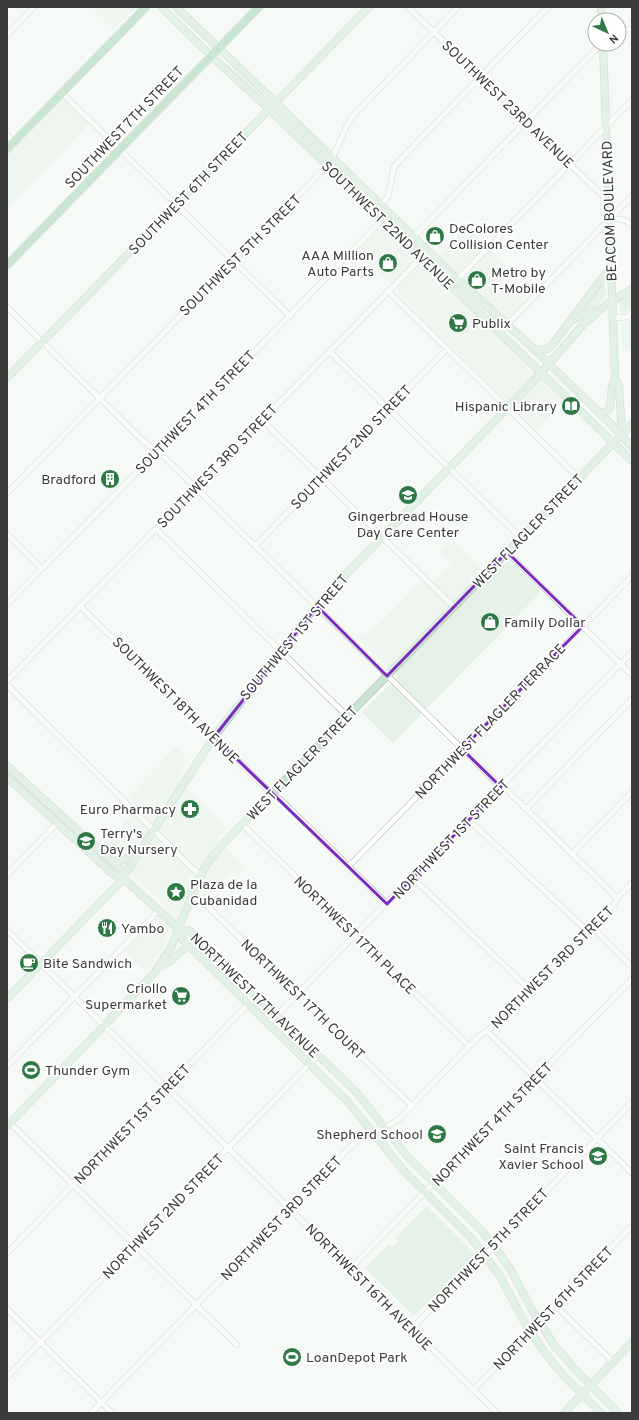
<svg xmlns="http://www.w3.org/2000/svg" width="639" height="1420" font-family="Overpass,sans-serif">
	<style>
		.built { fill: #e6f1e8 }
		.green { fill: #d1e9d6 }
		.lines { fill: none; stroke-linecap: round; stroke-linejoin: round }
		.street-casing { stroke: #acb0ad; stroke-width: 6 }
		.secondary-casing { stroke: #acb0ad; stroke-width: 8 }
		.primary-casing { stroke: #d4d4d4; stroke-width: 9 }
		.street { stroke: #fff; stroke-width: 5 }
		.secondary { stroke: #c9e6d2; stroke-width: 7 }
		.primary { stroke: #94cda5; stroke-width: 8 }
		.marked { fill: none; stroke: #7b2cbf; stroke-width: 3; stroke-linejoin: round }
		.labels { text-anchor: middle; stroke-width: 3.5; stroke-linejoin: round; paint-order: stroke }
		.street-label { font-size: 14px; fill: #3a3b3a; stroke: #fff }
		.poi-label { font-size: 14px; fill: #3a3b3a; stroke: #fff; text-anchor: start }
	</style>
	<rect width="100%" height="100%" fill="#f6faf6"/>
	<g class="built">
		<polygon points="91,7 134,7 135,8 113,29"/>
		<polygon points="62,97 90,123 7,209 7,153"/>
		<polygon points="467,227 512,272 503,281 525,302 496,331 565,399 535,430 399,295 398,290 356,250 374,232 380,228 387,228 428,267"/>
		<polygon points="632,319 632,349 622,350 621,323"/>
		<polygon points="452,538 491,577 508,560 541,592 393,743 362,712 397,677 358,637 371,631 377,626 421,581 428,587 451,564 439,551"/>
		<polygon points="176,747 186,758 178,780 227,829 217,839 246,868 239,876 233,870 205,899 190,890 182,912 162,949 146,972 124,951 166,906 102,846 139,808 128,797"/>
	</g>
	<g class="green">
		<path d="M603,282C611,298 597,308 583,312Z"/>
		<polygon points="632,294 632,307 625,314 622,313 620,311 620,302"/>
		<polygon points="427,1206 476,1255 414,1316 365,1268 389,1244 392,1247 398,1241 395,1238"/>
	</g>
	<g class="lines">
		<defs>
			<g id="street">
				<polyline points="408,7 609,202"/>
				<polyline points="619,30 632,29"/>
				<polyline points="7,35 34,7"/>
				<polyline points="62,93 290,316"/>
				<polyline points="7,135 14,142"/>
				<polyline points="381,205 388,197 394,167 399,161 548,7"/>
				<path d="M609,219C619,218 625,219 632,225"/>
				<polyline points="407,244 601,44"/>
				<polyline points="451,286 632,100"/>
				<polyline points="388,291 579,478"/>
				<polyline points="7,307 143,441 163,456 191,483 497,783 507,790 617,898"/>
				<polyline points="613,318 627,317 632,313"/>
				<polyline points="500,332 632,196"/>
				<polyline points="329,351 521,538"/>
				<polyline points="262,420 454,607"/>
				<path d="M7,493L327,166C339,151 341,131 353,116L458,7"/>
				<polyline points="156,529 347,716"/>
				<polyline points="7,534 42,569"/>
				<polyline points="255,546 447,349"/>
				<polyline points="507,552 632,675"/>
				<polyline points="7,604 163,446 382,220"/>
				<polyline points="80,606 272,794 281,800 387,904"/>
				<polyline points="7,681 428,251"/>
				<polyline points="7,685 193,869 201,875"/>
				<polyline points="526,809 632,699"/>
				<polyline points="469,820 583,927 598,933 632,967"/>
				<polyline points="242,824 469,1046"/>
				<polyline points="572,854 632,792"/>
				<polyline points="349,866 632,576"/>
				<polyline points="7,875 58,822"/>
				<polyline points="413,878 531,991"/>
				<polyline points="191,896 203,902 412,1106"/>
				<polyline points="7,930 497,1413"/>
				<polyline points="268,1024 632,652"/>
				<polyline points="487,1031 632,1173"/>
				<polyline points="7,1066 158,911"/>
				<polyline points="7,1120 237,1345"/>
				<polyline points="7,1253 257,995"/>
				<polyline points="351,1268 632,979"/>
				<polyline points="555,1305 613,1362"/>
				<polyline points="7,1309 112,1413"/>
				<polyline points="411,1329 485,1255 632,1102"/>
				<polyline points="7,1377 318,1055"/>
				<polyline points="473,1390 530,1332 538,1321 555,1305 632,1226"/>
				<polyline points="91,1413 348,1149 362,1137 393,1123 400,1118 469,1046 478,1037 501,1021 613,906 617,898 632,883"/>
			</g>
			<g id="secondary">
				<polyline points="161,7 207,52 269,109 632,461"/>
				<polyline points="176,7 276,103 458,280 535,350 611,424 632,447"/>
				<polyline points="601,7 602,20"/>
				<polyline points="574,319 585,314 596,311"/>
				<polyline points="535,350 547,349 553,344 611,267"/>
				<polyline points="7,378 369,7"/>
				<polyline points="615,378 619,385 622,435"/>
				<polyline points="600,413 607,411 610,408 612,386 615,378 603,44"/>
				<polyline points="7,766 119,868 123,878"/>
				<polyline points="7,777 113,874 123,878 179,929 190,931 358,1094 408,1157 482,1231 499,1253 511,1270 532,1310 554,1345 573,1367 618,1413"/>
				<polyline points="112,861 124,860 138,850"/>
				<polyline points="179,929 182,939 347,1101 405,1172 472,1239 500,1276 526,1325 545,1353 563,1375 601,1413"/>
				<polyline points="159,967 169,962 185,948 190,947"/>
				<polyline points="7,999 120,882 214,737 291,637 319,603 350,570 532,383 582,326 606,305 632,289"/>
				<polyline points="7,1126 97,1033 155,972 172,945 199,878 208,862 224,843 632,424"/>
				<polyline points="564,1413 632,1342"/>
			</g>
			<g id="primary">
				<polyline points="7,149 146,7"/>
				<polyline points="7,265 259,7"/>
			</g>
		</defs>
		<use href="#street" class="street-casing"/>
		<use href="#secondary" class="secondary-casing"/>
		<use href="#primary" class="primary-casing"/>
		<use href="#street" class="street"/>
		<use href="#secondary" class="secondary"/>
		<use href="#primary" class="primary"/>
	</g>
	<path d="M0 0H639V1420H0ZM507,552L583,626L462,749L501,787L387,904L214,737L317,606L387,676Z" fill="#f6faf6" fill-opacity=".55" fill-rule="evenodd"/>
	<path class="marked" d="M507,552L583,626L462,749L501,787L387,904L214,737L317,606L387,676Z"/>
	<defs>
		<symbol id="shop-disc" viewBox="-11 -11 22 22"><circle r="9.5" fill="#2e7845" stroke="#fff"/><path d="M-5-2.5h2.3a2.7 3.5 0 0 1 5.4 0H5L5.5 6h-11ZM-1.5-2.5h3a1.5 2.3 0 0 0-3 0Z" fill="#fff"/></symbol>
		<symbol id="supermarket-disc" viewBox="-11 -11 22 22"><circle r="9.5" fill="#2e7845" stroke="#fff"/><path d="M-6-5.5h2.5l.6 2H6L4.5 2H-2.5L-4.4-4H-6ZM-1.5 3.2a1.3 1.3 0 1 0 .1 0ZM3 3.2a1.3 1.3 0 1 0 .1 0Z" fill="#fff"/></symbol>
		<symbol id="library-disc" viewBox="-11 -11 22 22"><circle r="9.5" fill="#2e7845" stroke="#fff"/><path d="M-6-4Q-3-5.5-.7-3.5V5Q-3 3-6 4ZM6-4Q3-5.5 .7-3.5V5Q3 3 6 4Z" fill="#fff"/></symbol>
		<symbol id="building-disc" viewBox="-11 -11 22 22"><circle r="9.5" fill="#2e7845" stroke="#fff"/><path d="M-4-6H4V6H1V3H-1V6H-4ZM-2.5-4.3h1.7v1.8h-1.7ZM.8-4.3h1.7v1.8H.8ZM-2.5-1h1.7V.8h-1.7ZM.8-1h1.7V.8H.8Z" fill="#fff"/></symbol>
		<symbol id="school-disc" viewBox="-11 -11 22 22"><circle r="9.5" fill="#2e7845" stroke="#fff"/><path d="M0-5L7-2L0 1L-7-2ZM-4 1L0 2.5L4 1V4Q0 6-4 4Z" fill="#fff"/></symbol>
		<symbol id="pharmacy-disc" viewBox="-11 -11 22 22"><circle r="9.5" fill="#2e7845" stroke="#fff"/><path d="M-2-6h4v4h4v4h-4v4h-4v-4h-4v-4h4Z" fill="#fff"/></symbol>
		<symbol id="sight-disc" viewBox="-11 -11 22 22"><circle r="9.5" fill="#2e7845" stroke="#fff"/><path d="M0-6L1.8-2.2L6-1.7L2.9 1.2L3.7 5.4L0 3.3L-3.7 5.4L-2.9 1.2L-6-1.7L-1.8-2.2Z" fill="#fff"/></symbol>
		<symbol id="restaurant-disc" viewBox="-11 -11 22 22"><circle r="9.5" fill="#2e7845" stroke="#fff"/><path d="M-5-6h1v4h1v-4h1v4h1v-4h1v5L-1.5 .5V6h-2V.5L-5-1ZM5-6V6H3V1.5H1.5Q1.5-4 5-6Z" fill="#fff"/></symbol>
		<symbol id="cafe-disc" viewBox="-11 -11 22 22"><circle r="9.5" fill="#2e7845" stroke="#fff"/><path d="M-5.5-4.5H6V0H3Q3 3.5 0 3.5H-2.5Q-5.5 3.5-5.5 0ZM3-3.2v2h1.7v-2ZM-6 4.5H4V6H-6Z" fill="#fff"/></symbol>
		<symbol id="stadium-disc" viewBox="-11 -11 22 22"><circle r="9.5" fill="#2e7845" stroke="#fff"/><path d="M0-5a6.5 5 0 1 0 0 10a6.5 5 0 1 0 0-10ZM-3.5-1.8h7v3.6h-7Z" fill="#fff"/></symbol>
	</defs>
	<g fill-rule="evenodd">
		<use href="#shop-disc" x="424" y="225" width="22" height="22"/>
		<use href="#shop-disc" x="377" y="252" width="22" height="22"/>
		<use href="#shop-disc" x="466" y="269" width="22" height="22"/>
		<use href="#supermarket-disc" x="447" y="312" width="22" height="22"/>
		<use href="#library-disc" x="560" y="395" width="22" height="22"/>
		<use href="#building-disc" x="99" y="468" width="22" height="22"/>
		<use href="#school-disc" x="397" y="484" width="22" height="22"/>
		<use href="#shop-disc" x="479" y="611" width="22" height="22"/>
		<use href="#pharmacy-disc" x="179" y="798" width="22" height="22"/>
		<use href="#school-disc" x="75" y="830" width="22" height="22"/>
		<use href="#sight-disc" x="165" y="881" width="22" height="22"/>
		<use href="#restaurant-disc" x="96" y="917" width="22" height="22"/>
		<use href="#cafe-disc" x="18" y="952" width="22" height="22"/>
		<use href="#supermarket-disc" x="170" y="985" width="22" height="22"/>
		<use href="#stadium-disc" x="20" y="1059" width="22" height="22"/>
		<use href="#school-disc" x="426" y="1123" width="22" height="22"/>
		<use href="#school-disc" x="587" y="1145" width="22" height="22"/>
		<use href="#stadium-disc" x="281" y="1346" width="22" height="22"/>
	</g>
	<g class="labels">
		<g class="street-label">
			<text transform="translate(508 104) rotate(44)" y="5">SOUTHWEST 23RD AVENUE</text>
			<text transform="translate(124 127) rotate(-46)" y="5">SOUTHWEST 7TH STREET</text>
			<text transform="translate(188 193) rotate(-46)" y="5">SOUTHWEST 6TH STREET</text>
			<text transform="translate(609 211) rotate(-92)" y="5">BEACOM BOULEVARD</text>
			<text transform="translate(388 225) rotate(44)" y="5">SOUTHWEST 22ND AVENUE</text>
			<text transform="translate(240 255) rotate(-45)" y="5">SOUTHWEST 5TH STREET</text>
			<text transform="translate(195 412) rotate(-46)" y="5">SOUTHWEST 4TH STREET</text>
			<text transform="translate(351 447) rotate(-46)" y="5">SOUTHWEST 2ND STREET</text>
			<text transform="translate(217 466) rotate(-46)" y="5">SOUTHWEST 3RD STREET</text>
			<text transform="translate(528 531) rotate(-46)" y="5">WEST FLAGLER STREET</text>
			<text transform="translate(294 637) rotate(-50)" y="5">SOUTHWEST 1ST STREET</text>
			<text transform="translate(176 700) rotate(45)" y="5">SOUTHWEST 18TH AVENUE</text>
			<text transform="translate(490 721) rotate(-46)" y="5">NORTHWEST FLAGLER TERRACE</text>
			<text transform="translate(302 763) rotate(-46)" y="5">WEST FLAGLER STREET</text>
			<text transform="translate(451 839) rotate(-46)" y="5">NORTHWEST 1ST STREET</text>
			<text transform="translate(355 935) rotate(44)" y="5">NORTHWEST 17TH PLACE</text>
			<text transform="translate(552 967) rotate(-45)" y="5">NORTHWEST 3RD STREET</text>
			<text transform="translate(255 995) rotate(44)" y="5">NORTHWEST 17TH AVENUE</text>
			<text transform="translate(303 999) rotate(44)" y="5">NORTHWEST 17TH COURT</text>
			<text transform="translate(132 1124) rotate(-46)" y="5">NORTHWEST 1ST STREET</text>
			<text transform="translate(492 1124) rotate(-46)" y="5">NORTHWEST 4TH STREET</text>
			<text transform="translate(163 1216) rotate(-46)" y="5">NORTHWEST 2ND STREET</text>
			<text transform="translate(281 1218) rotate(-46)" y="5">NORTHWEST 3RD STREET</text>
			<text transform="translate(488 1250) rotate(-46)" y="5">NORTHWEST 5TH STREET</text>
			<text transform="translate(369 1287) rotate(45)" y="5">NORTHWEST 16TH AVENUE</text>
			<text transform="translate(553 1308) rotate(-46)" y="5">NORTHWEST 6TH STREET</text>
		</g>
		<g class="poi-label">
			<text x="449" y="233">DeColores<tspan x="449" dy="16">Collision Center</tspan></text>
			<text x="374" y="260" text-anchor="end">AAA Million<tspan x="374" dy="16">Auto Parts</tspan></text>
			<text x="491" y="277">Metro by<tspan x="491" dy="16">T-Mobile</tspan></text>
			<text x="472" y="328">Publix</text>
			<text x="557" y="411" text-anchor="end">Hispanic Library</text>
			<text x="96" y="484" text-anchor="end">Bradford</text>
			<text x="408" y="521" text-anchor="middle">Gingerbread House<tspan x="408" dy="16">Day Care Center</tspan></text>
			<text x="504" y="627">Family Dollar</text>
			<text x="176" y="814" text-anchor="end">Euro Pharmacy</text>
			<text x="100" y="838">Terry's<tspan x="100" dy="16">Day Nursery</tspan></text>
			<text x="190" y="889">Plaza de la<tspan x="190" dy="16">Cubanidad</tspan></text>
			<text x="121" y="933">Yambo</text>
			<text x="43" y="968">Bite Sandwich</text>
			<text x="167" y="993" text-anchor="end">Criollo<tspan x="167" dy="16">Supermarket</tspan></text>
			<text x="45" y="1075">Thunder Gym</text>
			<text x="423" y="1139" text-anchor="end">Shepherd School</text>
			<text x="584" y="1153" text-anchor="end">Saint Francis<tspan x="584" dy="16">Xavier School</tspan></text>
			<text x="306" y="1362">LoanDepot Park</text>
		</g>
	</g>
	<rect width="639" height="1420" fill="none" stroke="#3a3b3a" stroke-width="16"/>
	<g transform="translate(607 32) rotate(136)"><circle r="19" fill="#ffffff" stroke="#b0b1b0"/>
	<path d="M0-3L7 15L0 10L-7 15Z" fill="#2e7845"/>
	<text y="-6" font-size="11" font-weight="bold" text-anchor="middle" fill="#3a3b3a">N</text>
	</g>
</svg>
